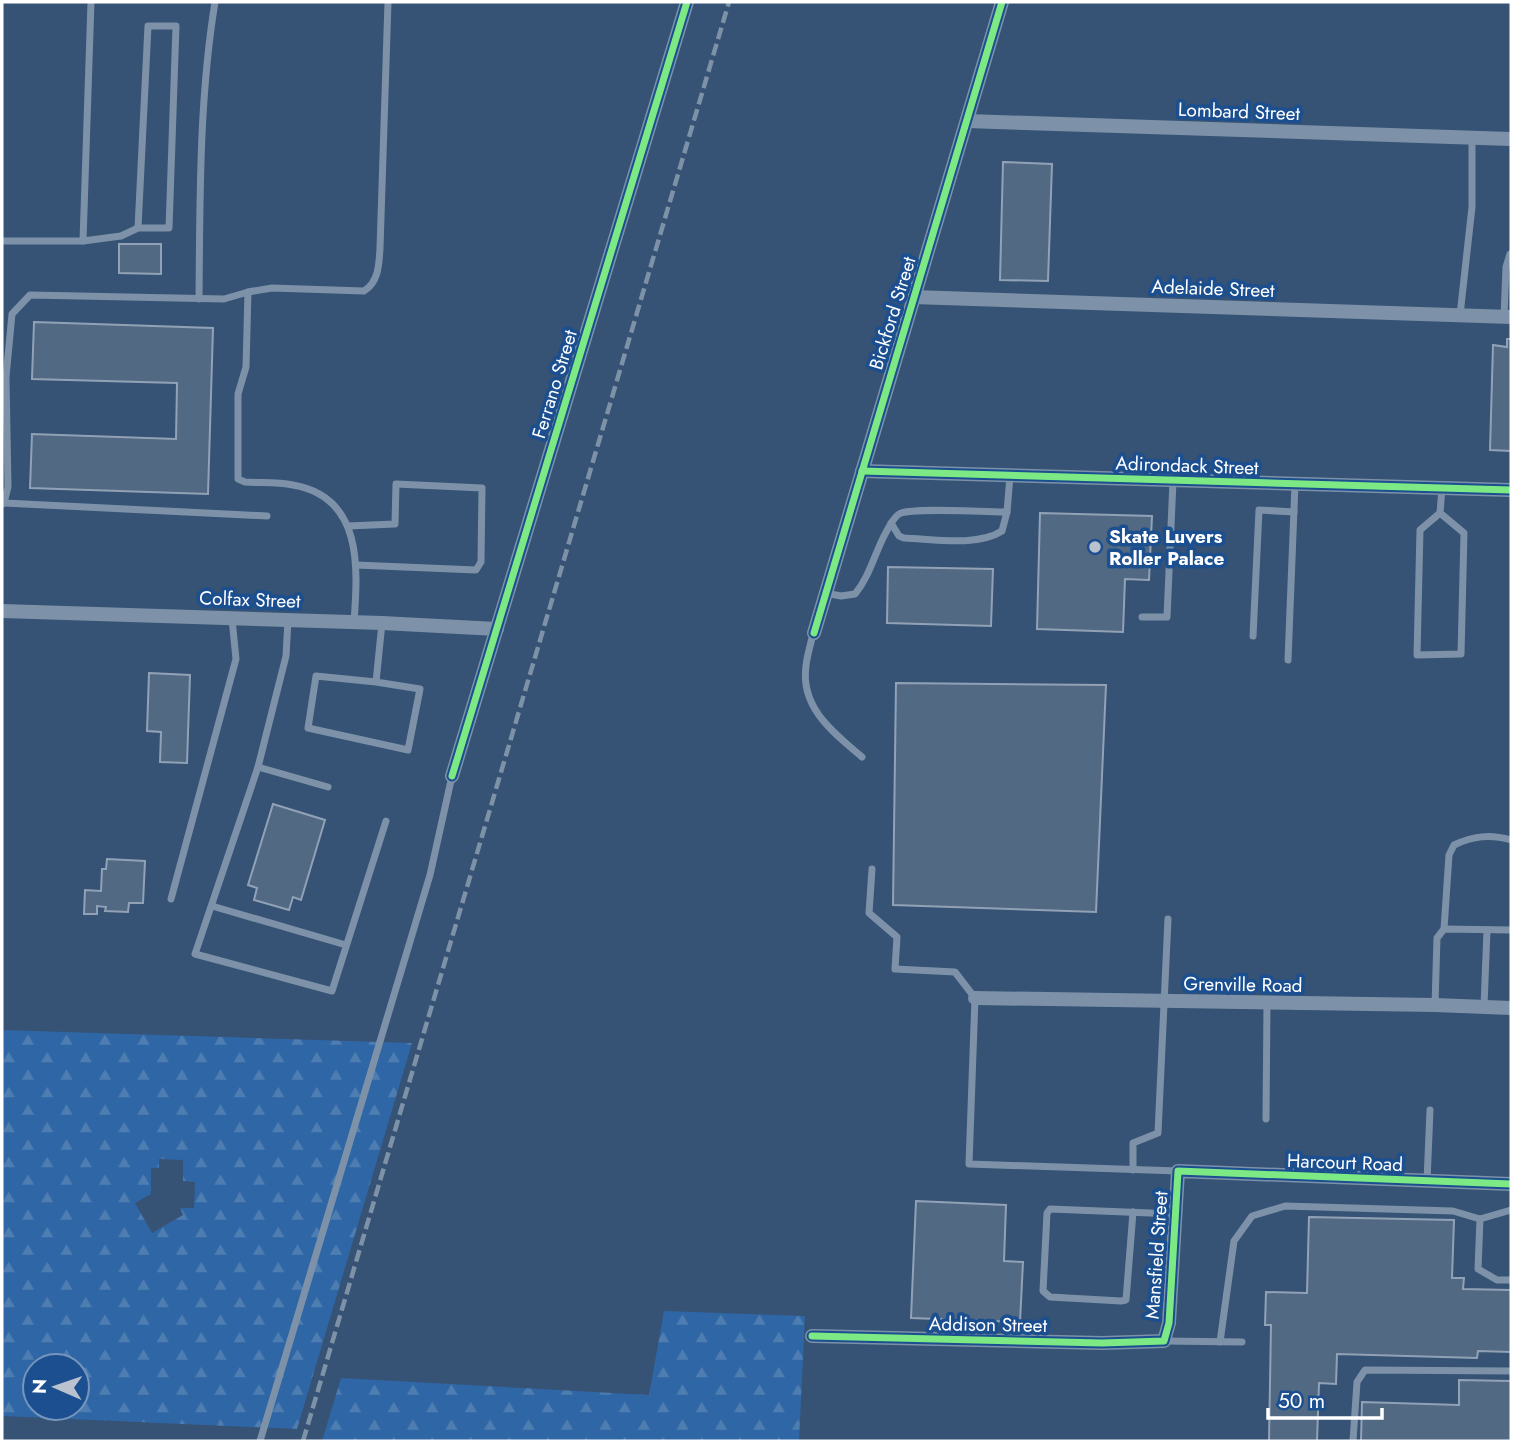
<svg xmlns="http://www.w3.org/2000/svg" width="1513" height="1443" font-family="Jost,sans-serif">
	<style>
		.forest { fill: url(#forest-firs); fill-rule: evenodd }
		.building { fill: #526984; stroke: #92a2b6; stroke-width: 2 }
		.lines { fill: none; stroke-linecap: round; stroke-linejoin: round }
		.service { stroke: #7d92a8; stroke-width: 7 }
		.minor { stroke: #7d92a8; stroke-width: 14 }
		.rail { stroke: #7e92a7; stroke-width: 4.5; stroke-dasharray: 12 5; stroke-linecap: butt }
		.cycleway-casing { stroke: #1b4f8f; stroke-width: 11 }
		.cycleway { stroke: #7ce984; stroke-width: 7 }
		.poi-dot { fill: #b9c2ce; stroke: #1b4f8f; stroke-width: 2.5 }
		.labels { text-anchor: middle; stroke-width: 7; stroke-linejoin: round; paint-order: stroke }
		.street-label { font-size: 19px; fill: #fff; stroke: #1b4f8f }
		.poi-label { font-size: 19px; font-weight: bold; fill: #fff; stroke: #1b4f8f; text-anchor: start }
	</style>
	<defs>
		<pattern id="forest-firs" width="22" height="20" patternUnits="userSpaceOnUse" patternTransform="scale(1.75)"><rect width="22" height="20" fill="#2f66a5"/><path d="M5 1l3.5 6h-7zM16 11l3.5 6h-7z" fill="#4e7db2"/></pattern>
	</defs>
	<rect width="100%" height="100%" fill="#365274"/>
	<g class="forest">
		<path d="M2,1030L412,1043L297,1429L2,1416ZM159,1159L183,1160V1181L195,1182L194,1208H180L183,1215L152,1233L135,1203L151,1194V1168H159ZM35,1366H77V1408H35Z"/>
		<polygon points="664,1311 805,1316 799,1441 322,1441 341,1378 649,1395"/>
	</g>
	<g class="building">
		<polygon points="1003,162 1052,164 1048,281 1000,280"/>
		<polygon points="119,244 161,244 161,274 119,273"/>
		<polygon points="34,322 213,328 208,494 30,488 32,434 176,439 177,383 32,379"/>
		<polygon points="1507,339 1511,339 1511,451 1490,450 1493,345 1507,347"/>
		<polygon points="1040,513 1152,516 1149,580 1125,579 1123,632 1037,629"/>
		<polygon points="888,567 993,569 991,626 887,623"/>
		<polygon points="149,673 190,675 187,763 160,762 161,732 147,731"/>
		<polygon points="896,683 1106,685 1096,912 893,905"/>
		<polygon points="273,804 325,820 301,900 293,897 289,910 254,900 257,888 248,885"/>
		<polygon points="107,859 145,861 143,903 129,903 128,912 105,911 106,907 97,906 97,914 84,914 85,890 101,891 102,869 106,869"/>
		<polygon points="916,1201 1006,1205 1004,1261 1023,1262 1020,1322 911,1318"/>
		<polygon points="1309,1217 1454,1220 1452,1278 1464,1278 1463,1289 1511,1290 1511,1352 1478,1351 1477,1358 1337,1354 1336,1384 1319,1383 1317,1441 1269,1441 1271,1325 1265,1325 1266,1292 1307,1293"/>
		<polygon points="1459,1380 1511,1381 1511,1441 1361,1441 1362,1402 1459,1405"/>
	</g>
	<g class="lines">
		<g class="service">
			<polyline points="2,241 83,241 91,2"/>
			<polyline points="83,241 121,236 138,228 148,26 176,26 169,228 138,228"/>
			<path d="M248,292L272,288L364,291C379,282 379,263 380,248L388,2"/>
			<path d="M199,299C200,199 199,100 215,2"/>
			<polyline points="1460,315 1472,207 1472,138"/>
			<polyline points="1504,317 1506,267 1510,254"/>
			<polyline points="4,503 267,516"/>
			<path d="M2,504L4,503L8,487L6,377L12,314L30,295L224,299L248,292L246,367L238,394V479L245,482C260,483 278,482 293,485C363,497 358,568 354,622"/>
			<polyline points="1440,513 1464,533 1461,654 1417,655 1420,530 1440,513 1442,488"/>
			<path d="M891,523L899,536L904,538C933,539 977,547 1002,531L1007,512L1010,476"/>
			<polyline points="348,526 395,524 396,484 482,488 481,562 476,570 356,565"/>
			<path d="M825,593L841,596L855,594C869,577 874,556 884,536C888,529 892,519 899,514C909,507 989,512 1007,512"/>
			<polyline points="1142,617 1167,617 1173,481"/>
			<polyline points="288,620 286,656 258,767 195,954 332,991 386,821"/>
			<path d="M813,633C811,644 807,655 806,666C800,708 834,733 862,757"/>
			<polyline points="1253,636 1259,510 1294,512"/>
			<polyline points="1288,660 1295,484"/>
			<polyline points="376,682 420,689 408,750 308,728 316,676 376,682 382,623"/>
			<polyline points="258,767 328,787"/>
			<polyline points="872,869 869,913 897,937 895,969 955,972 975,998 969,1164 1178,1171"/>
			<polyline points="171,899 236,659 232,619"/>
			<polyline points="212,906 346,945"/>
			<path d="M1444,929L1449,855L1454,845C1473,836 1490,834 1511,840"/>
			<polyline points="1435,1005 1437,938 1444,929 1511,930"/>
			<polyline points="1484,1006 1487,930"/>
			<polyline points="1266,1119 1267,1004"/>
			<polyline points="1133,1170 1133,1143 1158,1133 1168,919"/>
			<polyline points="1427,1181 1430,1110"/>
			<polyline points="1511,1210 1480,1219 1478,1269 1497,1280 1511,1280"/>
			<polyline points="1133,1212 1126,1300 1121,1301 1050,1297 1043,1291 1047,1213 1050,1209 1175,1214"/>
			<polyline points="1164,1341 1242,1342"/>
			<polyline points="1220,1342 1234,1241 1252,1216 1285,1206 1453,1211 1480,1219"/>
			<polyline points="260,1441 430,875 452,776"/>
			<polyline points="1353,1441 1357,1382 1365,1370 1511,1371"/>
		</g>
		<g class="minor">
			<polyline points="967,121 1511,139"/>
			<polyline points="913,297 1511,317"/>
			<polyline points="862,471 1511,490"/>
			<polyline points="2,611 382,623 497,629"/>
			<polyline points="814,633 1002,2"/>
			<polyline points="452,776 687,2"/>
			<polyline points="975,998 1435,1005 1511,1008"/>
			<polyline points="812,1336 1102,1343 1164,1341 1169,1323 1178,1171 1511,1184"/>
		</g>
		<polyline class="rail" points="303,1441 729,2"/>
		<defs>
			<g id="cycleway">
				<polyline points="862,471 1511,490"/>
				<polyline points="814,633 1002,2"/>
				<polyline points="452,776 687,2"/>
				<polyline points="812,1336 1102,1343 1164,1341 1169,1323 1178,1171 1511,1184"/>
			</g>
		</defs>
		<use href="#cycleway" class="cycleway-casing"/>
		<use href="#cycleway" class="cycleway"/>
	</g>
	<circle class="poi-dot" cx="1095" cy="547" r="7"/>
	<g class="labels">
		<g class="street-label">
			<text transform="translate(1239 111) rotate(2)" y="7">Lombard Street</text>
			<text transform="translate(1213 288) rotate(2)" y="7">Adelaide Street</text>
			<text transform="translate(892 313) rotate(-73)" y="7">Bickford Street</text>
			<text transform="translate(554 384) rotate(-73)" y="7">Ferrano Street</text>
			<text transform="translate(1187 465) rotate(2)" y="7">Adirondack Street</text>
			<text transform="translate(250 599) rotate(2)" y="7">Colfax Street</text>
			<text transform="translate(1243 984) rotate(1)" y="7">Grenville Road</text>
			<text transform="translate(1345 1162) rotate(2)" y="7">Harcourt Road</text>
			<text transform="translate(1156 1255) rotate(-86)" y="7">Mansfield Street</text>
			<text transform="translate(988 1324) rotate(1)" y="7">Addison Street</text>
		</g>
		<g class="poi-label">
			<text x="1109" y="543">Skate Luvers<tspan x="1109" dy="22">Roller Palace</tspan></text>
		</g>
	</g>
	<rect width="1513" height="1443" fill="none" stroke="#ffffff" stroke-width="7"/>
	<g transform="translate(56 1387) rotate(272)"><circle r="33" fill="#1b4f8f" stroke="#7695bc" stroke-width="2"/>
	<path d="M0-5L12 26L0 18L-12 26Z" fill="#b9c2ce"/>
	<text y="-10" font-size="19" font-weight="bold" text-anchor="middle" fill="#ffffff">N</text>
	</g>
	<path d="M1268 1408v10h114v-10" fill="none" stroke="#ffffff" stroke-width="3.5"/>
	<text x="1278" y="1408" font-size="21" fill="#ffffff" stroke="#1b4f8f" stroke-width="5" paint-order="stroke">50 m</text>
</svg>
